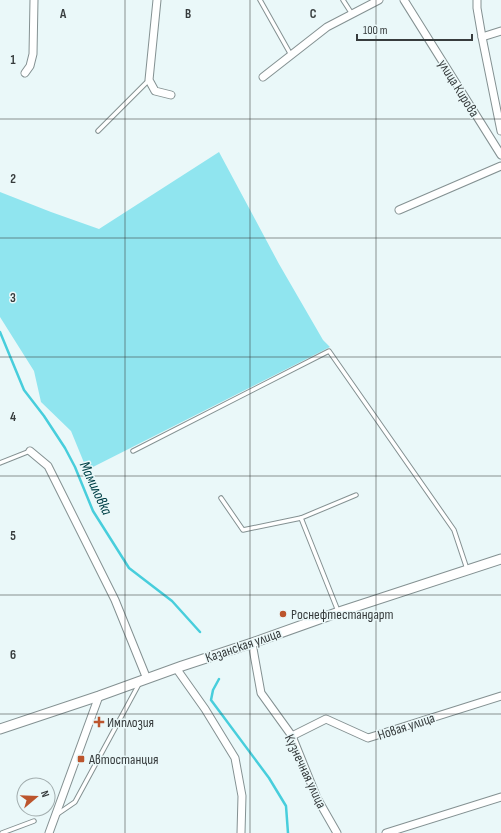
<svg xmlns="http://www.w3.org/2000/svg" width="501" height="833" font-family="'Sofia Sans Condensed',sans-serif">
	<style>
		.garden { fill: #90e5ef }
		.lines { fill: none; stroke-linecap: round; stroke-linejoin: round }
		.stream { stroke: #48cedc; stroke-width: 2.5 }
		.service-casing { stroke: #849192; stroke-width: 5.5 }
		.minor-casing { stroke: #849192; stroke-width: 9 }
		.tertiary-casing { stroke: #849192; stroke-width: 11 }
		.service { stroke: #fff; stroke-width: 3.5 }
		.minor { stroke: #fff; stroke-width: 7 }
		.tertiary { stroke: #fff; stroke-width: 9 }
		.grid { fill: none; stroke: #373c3d; stroke-width: 1; stroke-opacity: 0.55 }
		.poi-dot { fill: #bc552d; stroke: #eaf8f9; stroke-width: 1.5 }
		.labels { text-anchor: middle; stroke-width: 3; stroke-linejoin: round; paint-order: stroke }
		.street-label { font-size: 14px; fill: #373c3d; stroke: #eaf8f9 }
		.poi-label { font-size: 14px; fill: #373c3d; stroke: #eaf8f9; text-anchor: start }
		.water-label { font-size: 15px; font-style: italic; fill: #014147; stroke: #eaf8f9 }
		.grid-label { font-size: 13px; text-anchor: middle; font-weight: bold; fill: #373c3d; stroke: #eaf8f9; stroke-width: 3; stroke-linejoin: round; paint-order: stroke }
	</style>
	<rect width="100%" height="100%" fill="#eaf8f9"/>
	<polygon class="garden" points="219,152 279,264 323,340 330,347 87,470 71,431 41,402 34,371 0,317 0,192 51,212 99,229"/>
	<g class="lines">
		<g class="stream">
			<polyline points="0,332 24,390 44,416 65,448 75,467 93,511 129,568 172,601 200,632"/>
			<polyline points="219,679 213,690 211,700 269,778 286,806 288,833"/>
		</g>
		<defs>
			<g id="service">
				<polyline points="260,0 291,55"/>
				<polyline points="343,0 352,14"/>
				<polyline points="98,131 149,80"/>
				<polyline points="133,451 329,351 454,530 467,569"/>
				<polyline points="0,463 30,451"/>
				<polyline points="221,498 243,530 301,518"/>
				<polyline points="338,611 301,518 356,495"/>
				<polyline points="56,815 75,802 139,684"/>
				<polyline points="2,833 34,821"/>
			</g>
			<g id="minor">
				<polyline points="157,0 149,80 155,91 171,95"/>
				<polyline points="404,0 501,155"/>
				<polyline points="477,0 477,8 482,37 501,131"/>
				<polyline points="482,37 501,31"/>
				<polyline points="25,73 30,66 33,54 34,0"/>
				<polyline points="263,77 327,27 379,0"/>
				<polyline points="399,210 501,166"/>
				<polyline points="30,451 48,466 115,600 147,679"/>
				<polyline points="252,643 261,693 292,736 317,798 337,833"/>
				<polyline points="176,668 205,709 235,758 242,796 241,833"/>
				<polyline points="292,736 326,719 368,738 501,696"/>
				<polyline points="49,833 99,696"/>
				<polyline points="386,833 501,797"/>
			</g>
			<polyline id="tertiary" points="0,729 99,696 182,666 252,643 339,612 501,559"/>
		</defs>
		<use href="#service" class="service-casing"/>
		<use href="#minor" class="minor-casing"/>
		<use href="#tertiary" class="tertiary-casing"/>
		<use href="#service" class="service"/>
		<use href="#minor" class="minor"/>
		<use href="#tertiary" class="tertiary"/>
	</g>
	<path class="grid" d="M125,0V833M250,0V833M376,0V833M0,119H501M0,238H501M0,357H501M0,476H501M0,595H501M0,714H501"/>
	<g class="poi-dot">
		<circle cx="283" cy="614" r="4"/>
		<path d="M97 716h4v4h4v4h-4v4h-4v-4h-4v-4h4z"/>
		<rect x="77" y="755" width="8" height="8" rx="2"/>
	</g>
	<g class="labels">
		<g class="street-label">
			<text transform="translate(459 88) rotate(58)" y="5">улица Кирова</text>
			<text transform="translate(243 645) rotate(-19)" y="5">Казанская улица</text>
			<text transform="translate(406 726) rotate(-18)" y="5">Новая улица</text>
			<text transform="translate(306 771) rotate(65)" y="5">Кузнечная улица</text>
		</g>
		<g class="poi-label">
			<text x="291" y="619">Роснефтестандарт</text>
			<text x="107" y="727">Имплозия</text>
			<text x="89" y="764">Автостанция</text>
		</g>
		<g class="water-label">
			<text transform="translate(96 488) rotate(65)" y="5">Мамиловка</text>
		</g>
	</g>
	<g class="grid-label">
		<text x="63" y="18">A</text>
		<text x="188" y="18">B</text>
		<text x="313" y="18">C</text>
		<text x="13" y="64">1</text>
		<text x="13" y="183">2</text>
		<text x="13" y="302">3</text>
		<text x="13" y="421">4</text>
		<text x="13" y="540">5</text>
		<text x="13" y="659">6</text>
	</g>
	<g transform="translate(36 797) rotate(71)"><circle r="19" fill="#eaf8f9" stroke="#a2adae"/>
	<path d="M0-3L7 15L0 10L-7 15Z" fill="#bc552d"/>
	<text y="-6" font-size="11" font-weight="bold" text-anchor="middle" fill="#373c3d">N</text>
	</g>
	<path d="M357 34v6h115v-6" fill="none" stroke="#373c3d" stroke-width="2"/>
	<text x="363" y="34" font-size="12" fill="#373c3d" stroke="#eaf8f9" stroke-width="3" paint-order="stroke">100 m</text>
</svg>
